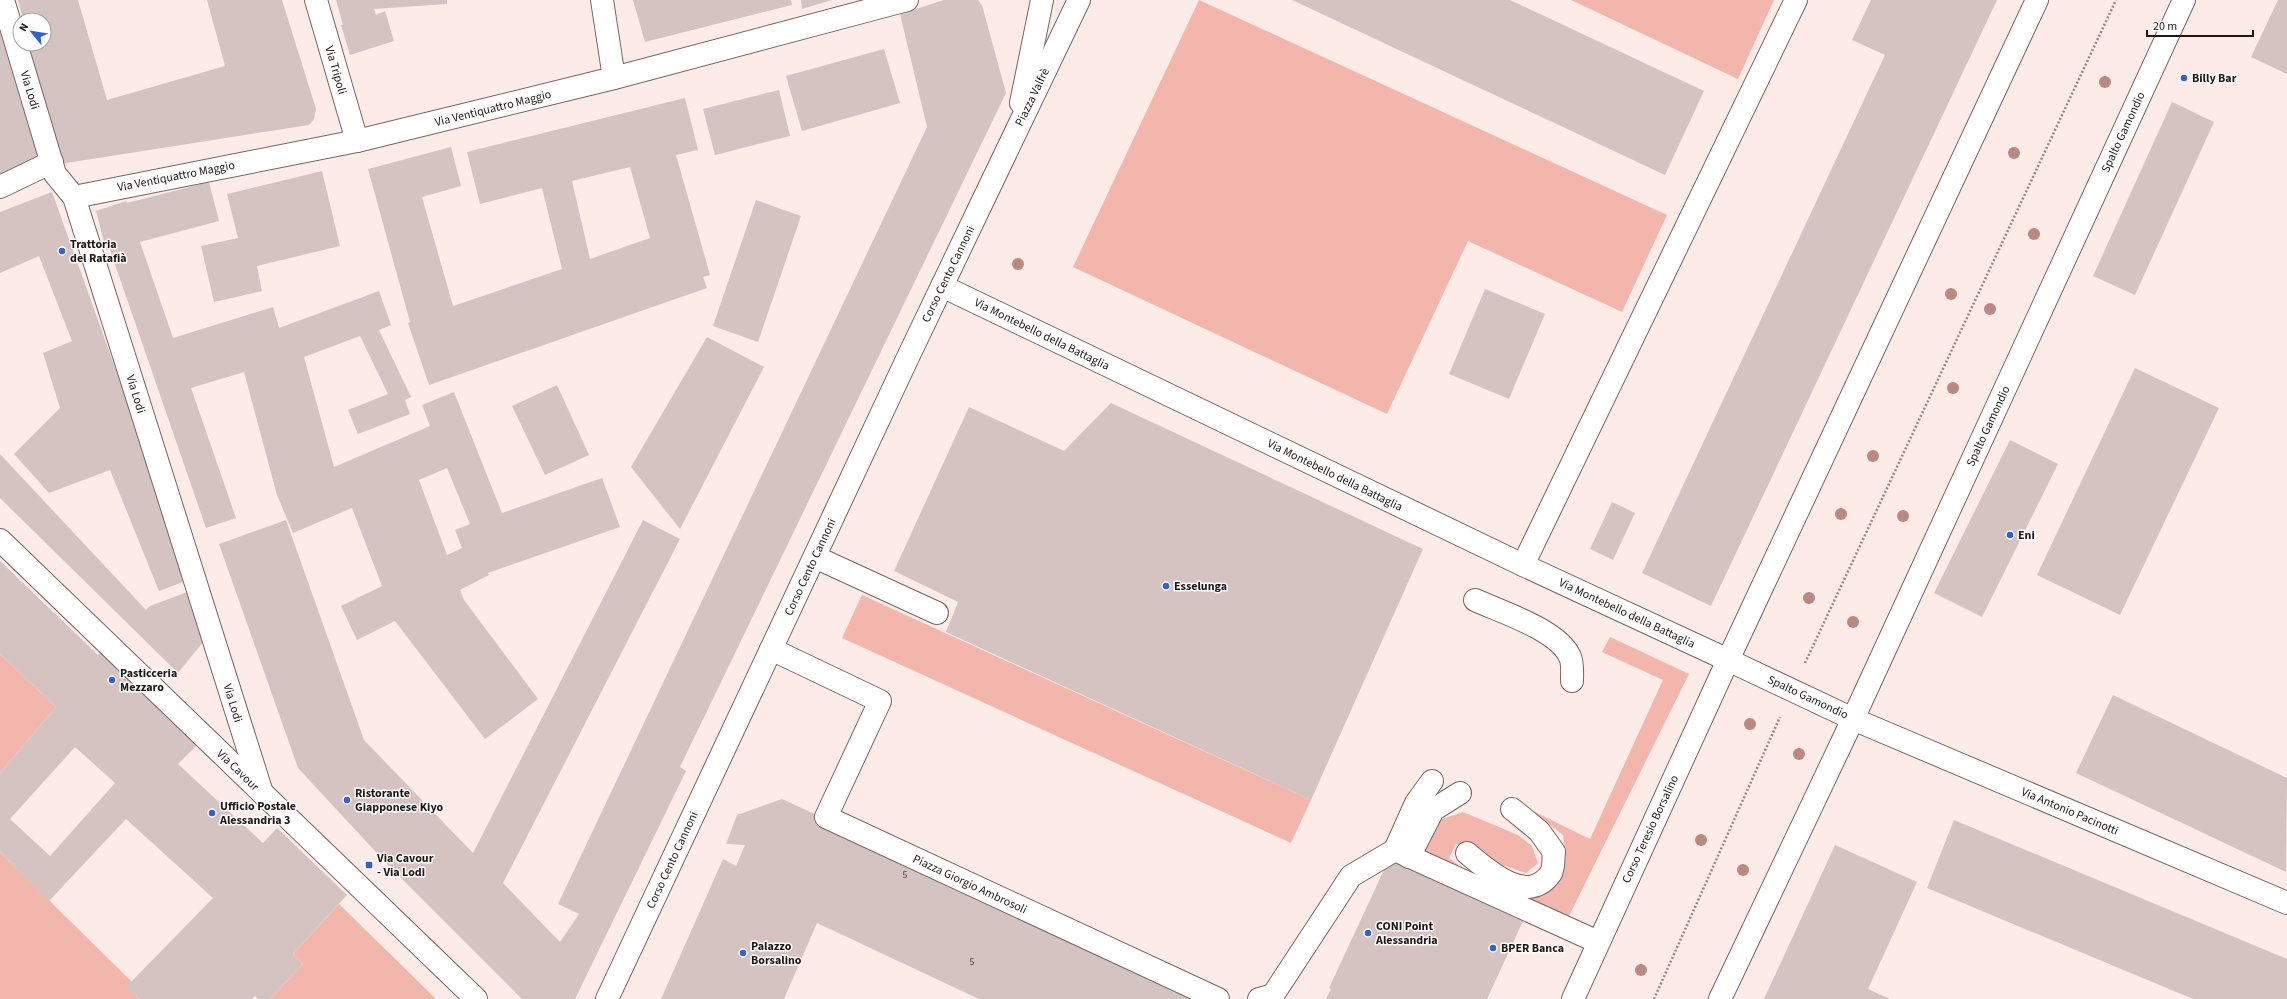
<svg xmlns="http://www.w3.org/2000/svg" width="2287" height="999" font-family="'Source Sans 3',sans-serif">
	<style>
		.green { fill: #f3b6ac }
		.building { fill: #d4c3c0; fill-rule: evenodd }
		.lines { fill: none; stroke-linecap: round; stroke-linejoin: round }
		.minor-casing { stroke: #756663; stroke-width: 24 }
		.major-casing { stroke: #756663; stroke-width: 24 }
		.path { stroke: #958987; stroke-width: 2.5; stroke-dasharray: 2 2; stroke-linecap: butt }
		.minor { stroke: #fff; stroke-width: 22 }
		.major { stroke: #fff; stroke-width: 22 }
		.tree { fill: #ba8982 }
		.poi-dot { fill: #3461d1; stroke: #fdfdfd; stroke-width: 1.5 }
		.labels { text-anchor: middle; stroke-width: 3; stroke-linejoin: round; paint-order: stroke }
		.number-label { font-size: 10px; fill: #4b4240 }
		.street-label { font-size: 12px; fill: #1d1716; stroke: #fdfdfd }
		.poi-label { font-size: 12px; font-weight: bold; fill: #1d1716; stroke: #fdfdfd; text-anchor: start }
	</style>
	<rect width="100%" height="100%" fill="#fdebe8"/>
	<g class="green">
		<polygon points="1199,0 1667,215 1622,312 1468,241 1387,414 1073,267"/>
		<polygon points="1571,0 1774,0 1738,79"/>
		<polygon points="862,595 1311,800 1291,843 842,638"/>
		<polygon points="1610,637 1689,674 1566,922 1417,853 1439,820 1463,812 1518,835 1532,846 1538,863 1526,873 1481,858 1473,848 1456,844 1449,858 1472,875 1521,898 1534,897 1558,878 1566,857 1563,835 1531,810 1590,839 1663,680 1602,652"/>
		<polygon points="0,654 56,707 0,773"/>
		<polygon points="0,852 132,982 127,987 139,999 0,999"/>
		<polygon points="339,904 436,999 270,999 303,964 293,954"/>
	</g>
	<g class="building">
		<polygon points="18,0 78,0 107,100 225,66 207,0 282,0 316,109 314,119 309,125 60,164 29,44 44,44 44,20 23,20"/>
		<polygon points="336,0 447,0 447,4 374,9 376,15 385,11 394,41 350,55 341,25 343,25"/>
		<polygon points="633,0 791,0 792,5 645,42"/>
		<polygon points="801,0 832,0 802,9"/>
		<polygon points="944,0 978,0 982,5 1006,93 680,767 686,771 575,999 522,999 387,864 298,768 219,544 286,520 364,740 473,853 643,520 680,539 503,883 560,942 579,914 558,904 927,127 900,14"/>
		<polygon points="1292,0 1510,0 1704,91 1665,175"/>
		<polygon points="1871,0 1997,0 1711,606 1642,573 1885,55 1852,40"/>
		<polygon points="2278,0 2287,0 2287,74 2251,57"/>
		<polygon points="0,19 41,158 21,164 23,169 0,180"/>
		<polygon points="884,49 900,103 802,131 786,76"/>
		<polygon points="779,90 790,136 715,155 703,109"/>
		<path d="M685,98L698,150L676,155L710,275L703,277L707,288L429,385L408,323L410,322L368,169L451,147L461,186L422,197L453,306L562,269L542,188L480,204L467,152ZM630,167L650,238L590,259L572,181Z"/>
		<polygon points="2172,102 2214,122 2135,295 2093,276"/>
		<polygon points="322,171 340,246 257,266 262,291 214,302 201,246 238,238 227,194"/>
		<path d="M209,182L219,221L140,242L173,338L273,307L279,328L379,291L391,325L379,330L411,397L405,400L410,414L358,434L348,410L388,394L360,336L304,357L334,467L430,426L422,405L454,392L502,513L602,478L620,527L488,573L489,575L460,590L464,600L538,699L485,739L395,621L357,640L341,606L382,586L352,508L293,533L277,495L244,372L191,388L236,518L206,528L110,250H106L96,211L126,201L127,203ZM447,468L470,524L455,530L462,548L447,555L419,480Z"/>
		<polygon points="52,192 191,579 159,591 110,470 49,493 14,454 60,408 43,353 72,341 39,256 0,273 0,212"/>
		<polygon points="756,200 801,216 758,342 713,326"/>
		<polygon points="1485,289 1545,314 1509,399 1449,374"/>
		<polygon points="707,337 764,367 680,529 631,467"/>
		<polygon points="2135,368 2219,408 2120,615 2037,575"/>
		<polygon points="557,385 589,455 545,475 512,406"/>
		<polygon points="1111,403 1423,549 1311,800 946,632 958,602 894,571 969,407 1064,451"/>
		<polygon points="2010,440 2058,464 1982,617 1934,593"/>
		<polygon points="0,454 146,610 150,606 190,591 207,637 178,673 0,498"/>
		<polygon points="1612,502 1635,513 1613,560 1590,549"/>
		<path d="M0,561L98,655L101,651L199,743L178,764L263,843L277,828L347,895L293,954L303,964L270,999H258L255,996L252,999H139L126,987L213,898L126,819L49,901L0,852V773L56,707L0,654ZM75,747L115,783L50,856L10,819Z"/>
		<polygon points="2113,695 2287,778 2286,872 2076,773"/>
		<polygon points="782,799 1212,999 979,999 817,923 784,999 661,999 723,859 736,866 745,845 726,844 737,815"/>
		<polygon points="1954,820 2287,959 2287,999 2193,999 1927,888"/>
		<polygon points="1835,845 1917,882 1868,989 1890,999 1764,999"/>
		<polygon points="1390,857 1524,919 1487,999 1326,999 1331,989 1329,988"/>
	</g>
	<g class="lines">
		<defs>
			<g id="minor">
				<polyline points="3,0 55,174 74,197 262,793"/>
				<polyline points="316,0 357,141"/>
				<polyline points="602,0 614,78"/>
				<polyline points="1021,103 1042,0"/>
				<polyline points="0,187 52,162"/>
				<polyline points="74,197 357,141 614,78 907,0"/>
				<polyline points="942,286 1523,565 1728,660"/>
				<polyline points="0,540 476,999"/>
				<polyline points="815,557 937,613"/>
				<polyline points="1523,565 1796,0"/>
				<path d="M1475,600C1501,612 1559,630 1570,657C1573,663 1572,674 1572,681"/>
				<polyline points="771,649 880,701 826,817 1218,999"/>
				<polyline points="1853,719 2287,903"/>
				<polyline points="1395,850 1416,803 1432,781"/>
				<path d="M1467,853C1487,870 1528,907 1551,873C1554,868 1553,858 1554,852L1539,831L1512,809"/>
				<polyline points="1409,857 1433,810 1460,793"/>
				<polyline points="607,999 909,355 1079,0"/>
				<polyline points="1259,999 1273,995 1351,876 1395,850 1598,942"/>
			</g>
			<g id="major">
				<polyline points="1728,660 1853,719"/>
				<polyline points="1573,999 1728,660 2037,0"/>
				<polyline points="1720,999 1853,719 2184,0"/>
			</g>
		</defs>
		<use href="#minor" class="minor-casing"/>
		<use href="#major" class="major-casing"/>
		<g class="path">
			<polyline points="1805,663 2116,0"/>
			<polyline points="1654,999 1780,717"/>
		</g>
		<use href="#minor" class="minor"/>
		<use href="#major" class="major"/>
	</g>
	<g class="tree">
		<circle cx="2105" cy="82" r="6"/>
		<circle cx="2014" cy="153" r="6"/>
		<circle cx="2034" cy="234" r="6"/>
		<circle cx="1018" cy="264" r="6"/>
		<circle cx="1951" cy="294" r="6"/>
		<circle cx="1990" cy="309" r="6"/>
		<circle cx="1953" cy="388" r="6"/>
		<circle cx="1873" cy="456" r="6"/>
		<circle cx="1841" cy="514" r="6"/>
		<circle cx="1903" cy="516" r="6"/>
		<circle cx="1809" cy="598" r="6"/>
		<circle cx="1853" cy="622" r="6"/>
		<circle cx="1750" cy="724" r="6"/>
		<circle cx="1799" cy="754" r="6"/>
		<circle cx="1701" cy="840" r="6"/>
		<circle cx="1743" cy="870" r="6"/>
		<circle cx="1641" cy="970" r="6"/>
	</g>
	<g class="poi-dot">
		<circle cx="2184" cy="78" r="4"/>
		<circle cx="62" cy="251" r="4"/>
		<circle cx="2010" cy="535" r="4"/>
		<circle cx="1166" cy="586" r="4"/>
		<circle cx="112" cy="680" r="4"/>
		<circle cx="347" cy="800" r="4"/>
		<circle cx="212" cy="813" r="4"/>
		<rect x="365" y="861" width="8" height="8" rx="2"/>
		<circle cx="1368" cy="933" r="4"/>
		<circle cx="1493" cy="948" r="4"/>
		<circle cx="743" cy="953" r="4"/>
	</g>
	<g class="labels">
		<g class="number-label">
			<text x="905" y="878">5</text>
			<text x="972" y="965">5</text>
		</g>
		<g class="street-label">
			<text transform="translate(336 70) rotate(74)" y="4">Via Tripoli</text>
			<text transform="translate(30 90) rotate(73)" y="4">Via Lodi</text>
			<text transform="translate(1032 97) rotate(-64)" y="4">Piazza Valfrè</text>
			<text transform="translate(493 108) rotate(-14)" y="4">Via Ventiquattro Maggio</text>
			<text transform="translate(2123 132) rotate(-65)" y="4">Spalto Gamondio</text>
			<text transform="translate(176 176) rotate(-11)" y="4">Via Ventiquattro Maggio</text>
			<text transform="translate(948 274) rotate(-64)" y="4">Corso Cento Cannoni</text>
			<text transform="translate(1042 334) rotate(26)" y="4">Via Montebello della Battaglia</text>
			<text transform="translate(136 394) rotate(73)" y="4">Via Lodi</text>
			<text transform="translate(1988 426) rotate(-65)" y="4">Spalto Gamondio</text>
			<text transform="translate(1335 475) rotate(26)" y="4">Via Montebello della Battaglia</text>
			<text transform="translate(810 567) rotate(-65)" y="4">Corso Cento Cannoni</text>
			<text transform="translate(1627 613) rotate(25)" y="4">Via Montebello della Battaglia</text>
			<text transform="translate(1808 697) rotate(25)" y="4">Spalto Gamondio</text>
			<text transform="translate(233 703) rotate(73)" y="4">Via Lodi</text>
			<text transform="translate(238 770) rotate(44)" y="4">Via Cavour</text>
			<text transform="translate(2070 811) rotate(23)" y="4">Via Antonio Pacinotti</text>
			<text transform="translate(1650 829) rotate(-65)" y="4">Corso Teresio Borsalino</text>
			<text transform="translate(672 860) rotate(-65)" y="4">Corso Cento Cannoni</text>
			<text transform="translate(970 884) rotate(25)" y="4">Piazza Giorgio Ambrosoli</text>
		</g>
		<g class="poi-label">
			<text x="2192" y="82">Billy Bar</text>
			<text x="70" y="248">Trattoria<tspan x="70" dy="14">del Ratafià</tspan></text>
			<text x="2018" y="539">Eni</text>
			<text x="1174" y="590">Esselunga</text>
			<text x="120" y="677">Pasticceria<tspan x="120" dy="14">Mezzaro</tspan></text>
			<text x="355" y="797">Ristorante<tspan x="355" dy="14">Giapponese Kiyo</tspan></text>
			<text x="220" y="810">Ufficio Postale<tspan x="220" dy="14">Alessandria 3</tspan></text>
			<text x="377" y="862">Via Cavour<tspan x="377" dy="14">- Via Lodi</tspan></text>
			<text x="1376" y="930">CONI Point<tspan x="1376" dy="14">Alessandria</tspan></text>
			<text x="751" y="950">Palazzo<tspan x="751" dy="14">Borsalino</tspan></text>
			<text x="1501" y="952">BPER Banca</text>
		</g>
	</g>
	<g transform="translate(32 32) rotate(300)"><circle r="19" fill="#fdfdfd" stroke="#a3a1a1"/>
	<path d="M0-3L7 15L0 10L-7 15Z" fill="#3461d1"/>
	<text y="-6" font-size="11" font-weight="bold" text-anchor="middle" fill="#1d1716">N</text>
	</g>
	<path d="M2147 30v6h106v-6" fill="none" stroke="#1d1716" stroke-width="2"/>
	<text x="2153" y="30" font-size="12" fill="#1d1716" stroke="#fdfdfd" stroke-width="3" paint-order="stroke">20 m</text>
</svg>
